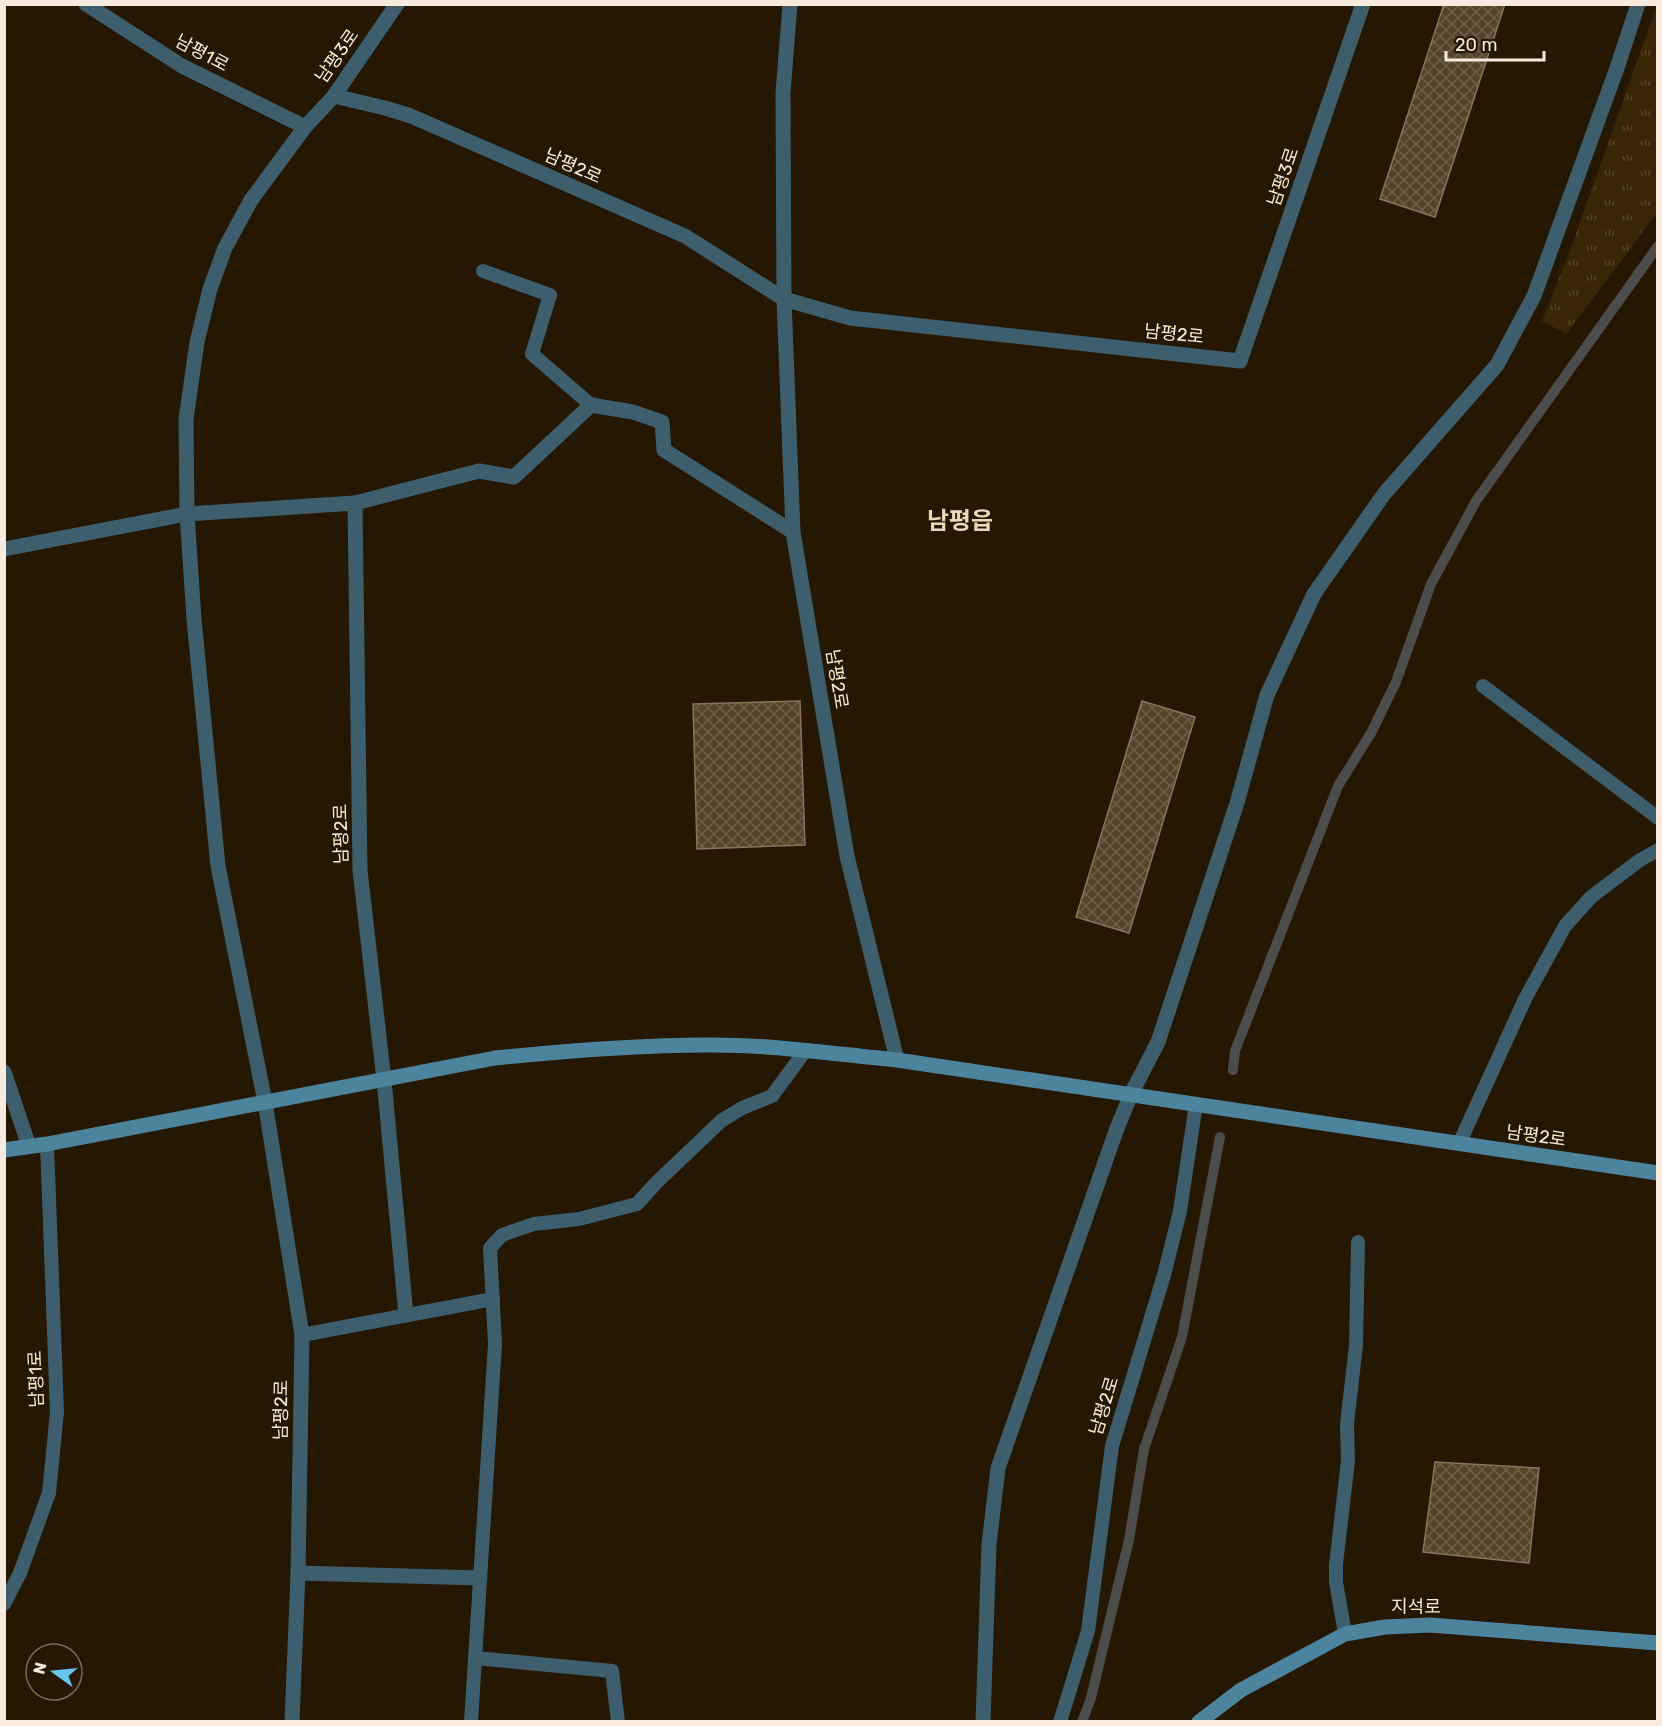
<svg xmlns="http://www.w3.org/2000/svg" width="1662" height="1726" font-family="Rubik,'Noto Sans KR',sans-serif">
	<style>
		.grass { fill: url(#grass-tufts) }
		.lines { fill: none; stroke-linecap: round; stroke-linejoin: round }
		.stream { stroke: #4a4d4b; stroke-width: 10 }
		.building { fill: url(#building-cross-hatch); stroke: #88755a; stroke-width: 1.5 }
		.lane { stroke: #3c5e6d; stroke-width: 14 }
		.street { stroke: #3c5e6d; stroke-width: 15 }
		.secondary { stroke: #4d849d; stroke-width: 15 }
		.labels { text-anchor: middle; stroke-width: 4.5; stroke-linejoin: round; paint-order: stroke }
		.street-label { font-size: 18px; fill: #f6ebdd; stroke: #261700 }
		.district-label { font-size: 24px; font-weight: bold; fill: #ecd7ba; stroke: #261700 }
	</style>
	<defs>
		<pattern id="grass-tufts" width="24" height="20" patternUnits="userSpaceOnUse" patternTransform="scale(1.5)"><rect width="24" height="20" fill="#382606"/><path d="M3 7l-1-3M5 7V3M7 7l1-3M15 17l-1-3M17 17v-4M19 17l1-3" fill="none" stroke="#55462a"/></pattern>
		<pattern id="building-cross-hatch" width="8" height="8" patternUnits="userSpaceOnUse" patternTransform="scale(1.5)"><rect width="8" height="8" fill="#55442b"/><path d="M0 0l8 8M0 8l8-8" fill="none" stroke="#6e5f49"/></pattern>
	</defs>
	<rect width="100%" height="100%" fill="#261700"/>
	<polygon class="grass" points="1657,5 1657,213 1566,334 1542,321 1569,253"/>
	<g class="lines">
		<g class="stream">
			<polyline points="1233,1070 1235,1051 1338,786 1371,733 1396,682 1431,584 1476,501 1658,246"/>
			<polyline points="1082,1722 1091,1698 1129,1540 1144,1449 1182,1337 1220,1137"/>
		</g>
	</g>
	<g class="building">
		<polygon points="1444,4 1505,4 1435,217 1380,199"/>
		<polygon points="800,701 805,845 697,849 693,704"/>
		<polygon points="1142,701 1195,717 1129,933 1076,917"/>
		<polygon points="1435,1462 1539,1468 1529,1563 1423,1552"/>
	</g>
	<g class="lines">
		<g class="lane">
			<polyline points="483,271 550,295 532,354 591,405"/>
			<polyline points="1483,686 1658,818"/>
			<polyline points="1459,1144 1525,999 1565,926 1591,897 1640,860 1658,850"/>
			<polyline points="302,1335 493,1299"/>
			<polyline points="4,1604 20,1573 49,1493 57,1412 47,1144"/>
			<polyline points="1345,1634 1336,1582 1336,1564 1348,1461 1347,1424 1356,1345 1358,1242"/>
			<polyline points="475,1658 612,1671 618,1722"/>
			<polyline points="471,1722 495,1344 490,1248 502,1235 534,1224 579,1219 637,1204 656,1183 721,1121 742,1108 772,1096 805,1051"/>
			<polyline points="1060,1722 1088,1631 1112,1446 1164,1275 1180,1211 1196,1104"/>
		</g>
		<g class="street">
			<polyline points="86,4 182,66 305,127"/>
			<polyline points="790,4 783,93 784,299 793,532 847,856 897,1060"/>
			<polyline points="334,96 385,108 411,116 685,236 784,299 850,318 1240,361 1363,4"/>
			<polyline points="355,503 479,471 514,477 591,405 633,412 662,422 664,450 793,532"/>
			<polyline points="4,549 187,514 355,503 360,870 384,1080 406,1315"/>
			<polyline points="4,1072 29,1146"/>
			<polyline points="298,1573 480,1578"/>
			<polyline points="292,1722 298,1573 302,1335 265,1102 218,866 194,619 187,514 186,419 197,342 210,289 225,248 251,200 305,127 334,96 397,4"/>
			<polyline points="983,1722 989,1544 998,1468 1116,1131 1131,1094 1158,1042 1237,803 1267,695 1314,594 1384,494 1497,365 1534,296 1617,68 1638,4"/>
		</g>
		<g class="secondary">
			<path d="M4,1150L47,1144L495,1058C565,1051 635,1045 705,1045C769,1044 834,1054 897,1060L1658,1173"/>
			<polyline points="1199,1722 1241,1690 1345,1634 1385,1627 1430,1625 1658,1643"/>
		</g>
	</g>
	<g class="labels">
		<g class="street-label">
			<text transform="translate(202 53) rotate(28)" y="6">남평1로</text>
			<text transform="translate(337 56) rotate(-55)" y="6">남평3로</text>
			<text transform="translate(573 166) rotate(24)" y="6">남평2로</text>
			<text transform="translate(1283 177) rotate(-71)" y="6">남평3로</text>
			<text transform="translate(1174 334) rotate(6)" y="6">남평2로</text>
			<text transform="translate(837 679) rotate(81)" y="6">남평2로</text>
			<text transform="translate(341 834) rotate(-91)" y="6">남평2로</text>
			<text transform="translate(1536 1136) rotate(8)" y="6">남평2로</text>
			<text transform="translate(36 1379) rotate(-92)" y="6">남평1로</text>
			<text transform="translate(1104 1406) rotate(-73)" y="6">남평2로</text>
			<text transform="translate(281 1410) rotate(-89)" y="6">남평2로</text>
			<text x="1416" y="1613">지석로</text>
		</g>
		<g class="district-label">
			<text x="960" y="529">남평읍</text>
		</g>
	</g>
	<rect width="1662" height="1726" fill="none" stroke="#f6ebdd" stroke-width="12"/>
	<g transform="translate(54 1672) rotate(285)"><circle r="28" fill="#261700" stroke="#796c58" stroke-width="1.5"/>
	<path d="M0-4.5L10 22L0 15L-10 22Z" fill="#64c5ee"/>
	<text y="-9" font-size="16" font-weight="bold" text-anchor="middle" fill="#f6ebdd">N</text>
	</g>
	<path d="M1446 51v9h98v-9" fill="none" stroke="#f6ebdd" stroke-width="3"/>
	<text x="1455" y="51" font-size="18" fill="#f6ebdd" stroke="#261700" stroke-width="4.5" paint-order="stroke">20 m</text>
</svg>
